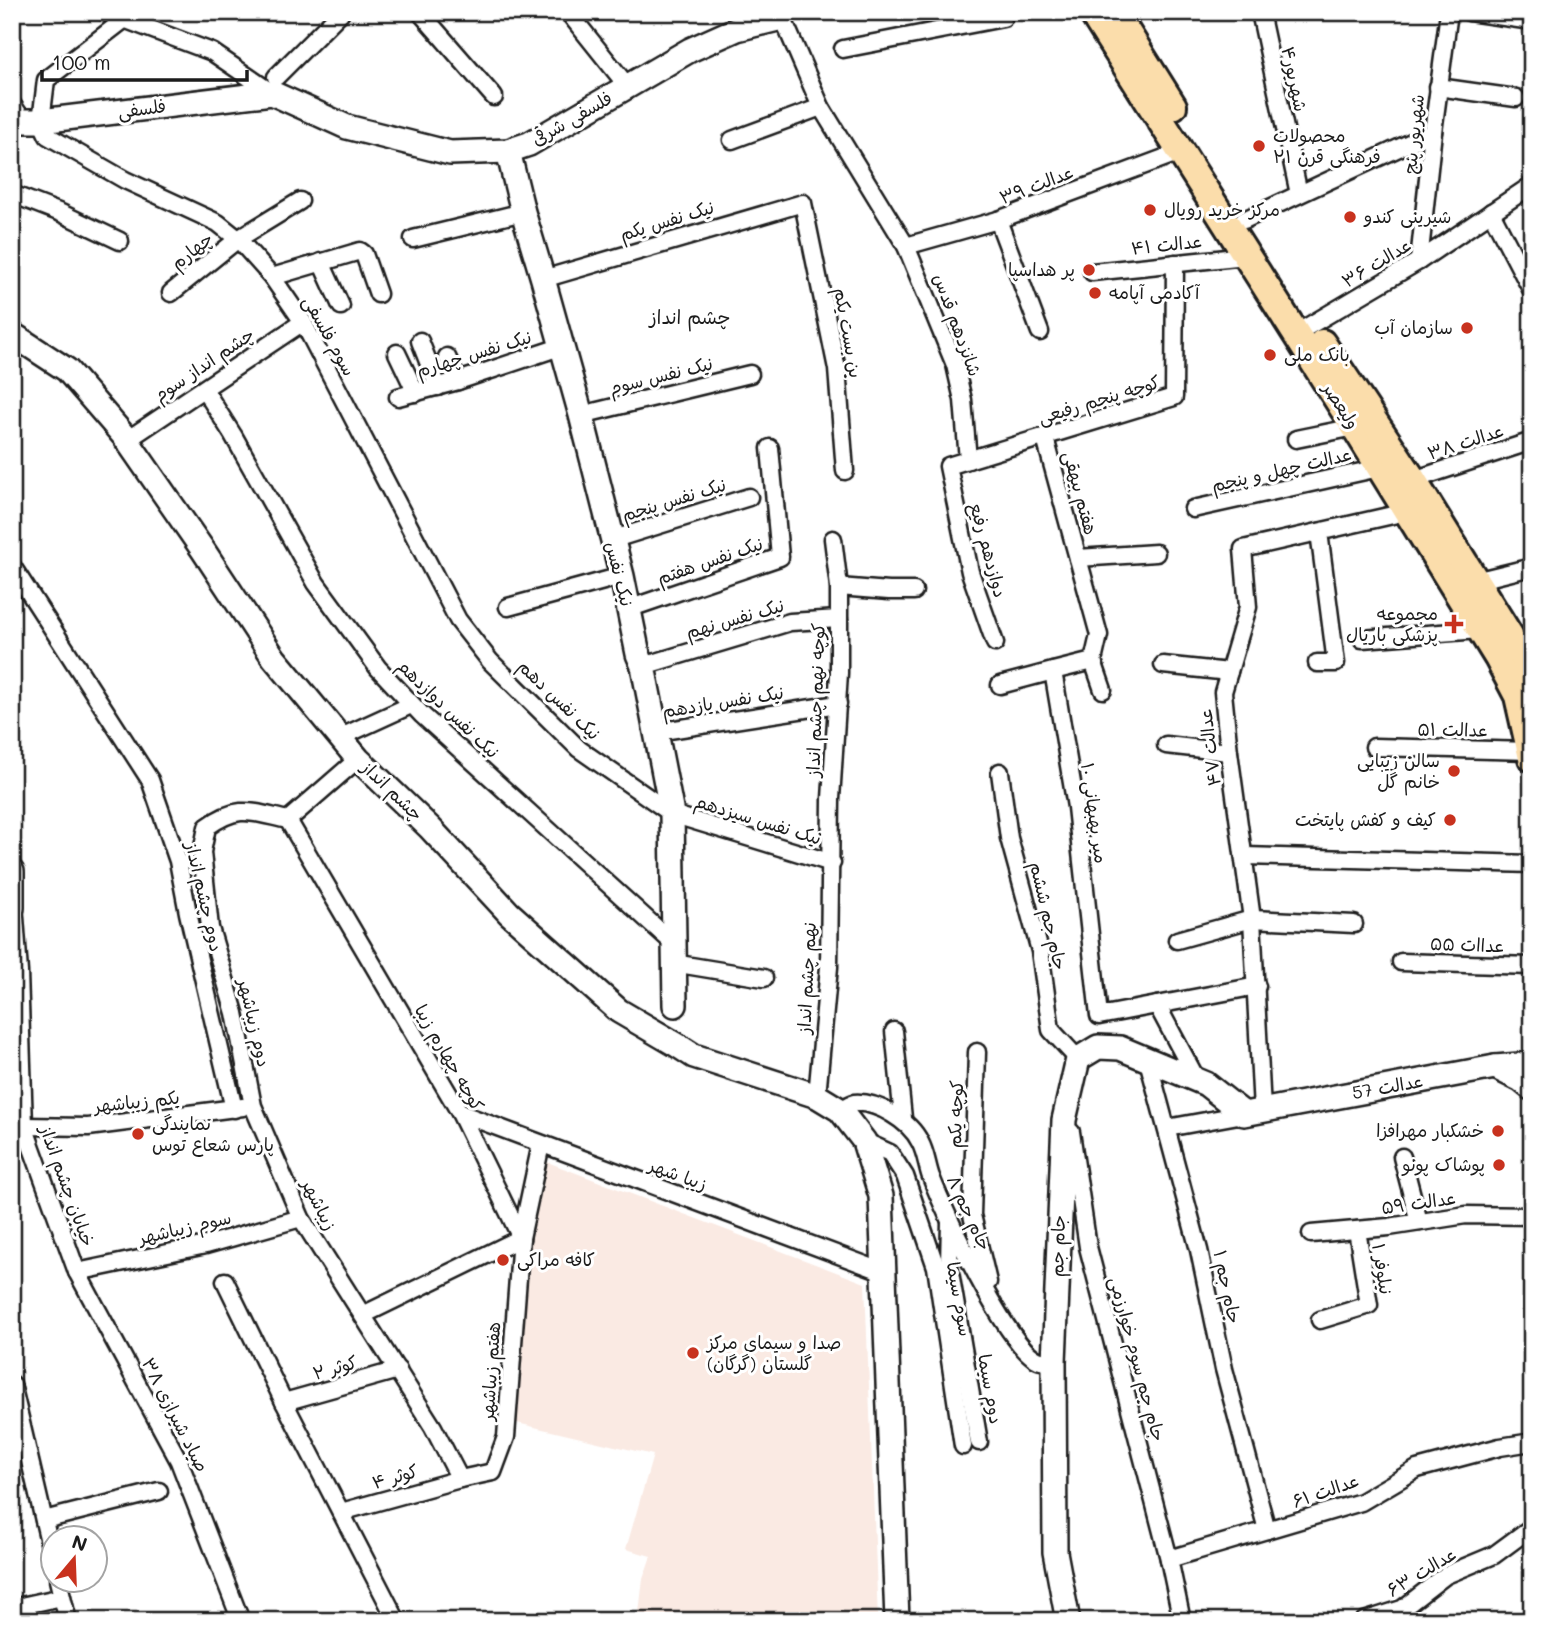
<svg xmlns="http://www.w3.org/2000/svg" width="1544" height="1633" font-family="Mali,'Playpen Sans Arabic',sans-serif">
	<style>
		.built { fill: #faeae3 }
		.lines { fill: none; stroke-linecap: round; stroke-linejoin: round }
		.street-casing { stroke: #1c1c1c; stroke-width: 21 }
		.secondary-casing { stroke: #1c1c1c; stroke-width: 28 }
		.primary-casing { stroke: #1c1c1c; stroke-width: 32 }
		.street { stroke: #fff; stroke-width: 16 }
		.secondary { stroke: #fff; stroke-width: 23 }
		.primary { stroke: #fbddab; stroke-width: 26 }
		.poi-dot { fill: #c8321e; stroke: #fff; stroke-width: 2.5 }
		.labels { text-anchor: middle; stroke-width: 6; stroke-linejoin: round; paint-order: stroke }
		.street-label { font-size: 18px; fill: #1c1c1c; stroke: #fff }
		.poi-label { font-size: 18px; fill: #1c1c1c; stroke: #fff; text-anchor: start }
		.neighbourhood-label { font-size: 19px; fill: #1c1c1c; stroke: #fff }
	</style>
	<rect width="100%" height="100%" fill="#fff"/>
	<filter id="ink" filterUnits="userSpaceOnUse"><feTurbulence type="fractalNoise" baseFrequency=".0143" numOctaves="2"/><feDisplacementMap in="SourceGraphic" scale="14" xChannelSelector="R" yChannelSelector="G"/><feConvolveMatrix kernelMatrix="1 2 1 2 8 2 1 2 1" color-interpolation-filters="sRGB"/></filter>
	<g filter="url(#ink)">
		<polygon class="built" points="542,1160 865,1283 878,1621 638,1621 643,1579 651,1556 626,1549 653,1455 513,1422 525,1251"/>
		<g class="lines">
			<defs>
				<g id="street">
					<polyline points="105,12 212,52 272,93"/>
					<polyline points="420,12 494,97"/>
					<polyline points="568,12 628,87"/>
					<polyline points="780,12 821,107 906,246 955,365 963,400 968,460"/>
					<polyline points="1260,12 1299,194"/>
					<polyline points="1469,12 1532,21"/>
					<polyline points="125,19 46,80 41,121 48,136 125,180 218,223 238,239 272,277 303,322 458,620 490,661 579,749 672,814 832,863"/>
					<polyline points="843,49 1003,18 1004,12"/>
					<polyline points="276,77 341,12"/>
					<polyline points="1438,87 1516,98"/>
					<polyline points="12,104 24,122"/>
					<polyline points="732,140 821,107"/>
					<polyline points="12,194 61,213 120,241"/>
					<polyline points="1491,212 1532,291"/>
					<polyline points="998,220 1040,332"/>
					<polyline points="1244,220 1433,132"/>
					<polyline points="413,239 523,212"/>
					<polyline points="906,246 998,220 1180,152"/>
					<polyline points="1419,261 1433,132 1449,12"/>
					<polyline points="321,262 341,306"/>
					<polyline points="1092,272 1246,256"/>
					<polyline points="272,277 360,251 364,254 378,294"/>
					<polyline points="543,279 803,203 837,369 845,471"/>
					<polyline points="171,293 238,239 300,201"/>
					<polyline points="1295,334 1419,261 1532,185"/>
					<polyline points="420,341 438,387"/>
					<polyline points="397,353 416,393"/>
					<polyline points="447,357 458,381"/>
					<polyline points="204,389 233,435 316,583 378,668 422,715 673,943"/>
					<polyline points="398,397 458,381 560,347"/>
					<polyline points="581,415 750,374"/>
					<polyline points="1045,438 1099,635 1093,661"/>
					<polyline points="1296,439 1355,427"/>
					<polyline points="127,440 303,322"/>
					<polyline points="1413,480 1532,441"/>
					<polyline points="1193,509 1379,468"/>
					<polyline points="611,540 749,497"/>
					<polyline points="1078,558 1156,553"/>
					<polyline points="12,566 150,780 178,861 188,913 234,1109"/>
					<polyline points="1475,581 1532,567"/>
					<polyline points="839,587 889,591 914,591"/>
					<polyline points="508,607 622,576"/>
					<polyline points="628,609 780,557 770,448"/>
					<polyline points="1362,639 1479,630"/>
					<polyline points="995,643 970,572 948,466 1174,397 1175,263"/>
					<polyline points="1093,661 1103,690"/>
					<polyline points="1317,663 1336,663 1319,532"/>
					<polyline points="1163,665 1229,672"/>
					<polyline points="643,666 790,622 839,619"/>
					<polyline points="1053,671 1093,661"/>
					<polyline points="1000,685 1053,671 1076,807 1099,1016 1257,986"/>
					<polyline points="656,732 838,704"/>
					<polyline points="341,737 411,705"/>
					<polyline points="1166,745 1229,752"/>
					<polyline points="1374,747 1531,751"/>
					<polyline points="1000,772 1009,838 1040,951 1051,1030 1078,1059"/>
					<path d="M288,820C251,812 239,804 207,827L202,852L210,928L235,1013L253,1106L301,1218L433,1427L460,1479"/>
					<polyline points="288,820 460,1113 521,1238"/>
					<polyline points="288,820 358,759"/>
					<polyline points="1245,856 1532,864"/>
					<polyline points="14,903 19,972 24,1126 77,1272 179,1461 241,1621"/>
					<polyline points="1177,940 1252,919 1354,924"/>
					<polyline points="1401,962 1532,966"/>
					<polyline points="673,963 764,978"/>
					<polyline points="1157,1005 1197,1080"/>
					<polyline points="894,1031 903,1118"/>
					<polyline points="977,1052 972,1215 988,1282"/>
					<polyline points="1150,1068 1199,1250 1224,1369 1267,1530"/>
					<polyline points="817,1096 829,967 831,799 839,673 839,587 833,539"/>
					<path d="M840,1110C844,1108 850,1104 854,1103C877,1101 910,1121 920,1142C926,1153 927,1166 931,1177C945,1213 1006,1346 1038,1360C1042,1362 1050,1362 1054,1362"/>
					<polyline points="1262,1110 1252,919 1229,752 1223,692 1248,607 1243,549 1406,512"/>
					<polyline points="460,1113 884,1272"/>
					<polyline points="24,1126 88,1127 243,1107"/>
					<polyline points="1167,1128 1244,1114"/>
					<polyline points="1071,1132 1088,1247 1169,1559 1182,1621"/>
					<polyline points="864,1141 890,1153 905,1176 936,1267 963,1446"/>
					<polyline points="1402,1157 1419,1222"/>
					<polyline points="950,1221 949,1266 979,1442"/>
					<polyline points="1311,1234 1389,1227 1466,1215 1532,1216"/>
					<polyline points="77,1272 206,1245 301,1218"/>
					<polyline points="225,1281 284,1402 397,1621"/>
					<polyline points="363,1315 521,1238"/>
					<polyline points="1320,1320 1369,1305 1357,1230"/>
					<polyline points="12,1384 52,1555"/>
					<polyline points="284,1402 398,1370"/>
					<polyline points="341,1512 460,1479 493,1472 506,1437 521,1238 541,1144"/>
					<polyline points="44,1520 159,1491"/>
					<polyline points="1169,1559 1361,1502 1417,1469 1500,1447 1532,1442"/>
					<polyline points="58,1580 68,1621"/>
					<polyline points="12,1608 62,1597"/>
					<polyline points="1364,1621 1402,1609 1446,1575 1494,1555 1532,1527"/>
				</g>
				<g id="secondary">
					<polyline points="12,121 41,121 272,93 347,127 450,153 508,151 529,144 690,50 737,29 782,18"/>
					<polyline points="508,151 523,212 543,279 581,415 622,576 638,654 643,666 672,814 675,1005"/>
					<polyline points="12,334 67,370 124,436 203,550 274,658 358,759 430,828 509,913 619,1011 677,1045 694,1056 817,1096 840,1110 864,1141 881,1196 897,1621"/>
					<polyline points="12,872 12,908"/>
					<polyline points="1495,1067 1521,1080 1532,1089"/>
					<polyline points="1068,1621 1055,1552 1054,1362 1064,1120 1078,1059 1098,1047 1120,1048 1206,1084 1244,1114 1495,1067 1532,1064"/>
				</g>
				<g id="primary">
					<polyline points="1092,12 1355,427 1498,658 1518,696 1532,758"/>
					<polyline points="1114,12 1173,106"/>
					<polyline points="1322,343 1413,480 1532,672"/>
				</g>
			</defs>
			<use href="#street" class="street-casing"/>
			<use href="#secondary" class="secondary-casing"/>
			<use href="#primary" class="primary-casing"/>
			<use href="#street" class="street"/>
			<use href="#secondary" class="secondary"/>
			<use href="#primary" class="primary"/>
		</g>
	</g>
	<g class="poi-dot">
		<circle cx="1259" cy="146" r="7"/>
		<circle cx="1150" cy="210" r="7"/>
		<circle cx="1350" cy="217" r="7"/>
		<circle cx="1089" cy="270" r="7"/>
		<circle cx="1095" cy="293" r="7"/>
		<circle cx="1467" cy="328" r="7"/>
		<circle cx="1270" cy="355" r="7"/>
		<path d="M1450.5 613.5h7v7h7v7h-7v7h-7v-7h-7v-7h7z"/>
		<circle cx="1454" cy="771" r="7"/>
		<circle cx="1450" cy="820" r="7"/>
		<circle cx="1498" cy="1131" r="7"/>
		<circle cx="138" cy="1134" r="7"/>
		<circle cx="1499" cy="1165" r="7"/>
		<circle cx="503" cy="1260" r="7"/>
		<circle cx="693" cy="1353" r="7"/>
	</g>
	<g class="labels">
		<g class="street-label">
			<text transform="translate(1294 79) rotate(78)" y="6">شهریور۴</text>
			<text transform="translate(142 109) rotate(-7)" y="6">فلسفی</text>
			<text transform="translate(572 119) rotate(-30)" y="6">فلسفی شرقی</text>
			<text transform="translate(1414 134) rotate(-84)" y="6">شهریور پنج</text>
			<text transform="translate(1037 185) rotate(-21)" y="6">عدالت ۳۹</text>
			<text transform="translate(667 221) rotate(-17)" y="6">نیک نفس یکم</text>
			<text transform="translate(1167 245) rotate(-6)" y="6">عدالت ۴۱</text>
			<text transform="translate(192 251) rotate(-39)" y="6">چهارم</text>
			<text transform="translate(1377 263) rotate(-31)" y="6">عدالت ۳۶</text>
			<text transform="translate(957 325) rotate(70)" y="6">شانزدهم قدس</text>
			<text transform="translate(848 333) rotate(80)" y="6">بن بست یکم</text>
			<text transform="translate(329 336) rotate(61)" y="6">سوم فلسفی</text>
			<text transform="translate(474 354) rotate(-17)" y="6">نیک نفس چهارم</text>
			<text transform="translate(204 365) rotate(-34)" y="6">چشم انداز سوم</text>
			<text transform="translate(661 376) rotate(-14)" y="6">نیک نفس سوم</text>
			<text transform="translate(1099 400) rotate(-17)" y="6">کوچه پنجم رفیعی</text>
			<text transform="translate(1341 406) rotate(57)" y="6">ولیعصر</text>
			<text transform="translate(1466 442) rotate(-18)" y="6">عدالت ۳۸</text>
			<text transform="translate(1282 470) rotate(-13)" y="6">عدالت چهل و پنجم</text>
			<text transform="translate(1080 493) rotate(75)" y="6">هفتم بیهقی</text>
			<text transform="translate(674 500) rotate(-17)" y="6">نیک نفس پنجم</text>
			<text transform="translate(988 550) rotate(75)" y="6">دوازدهم رفیع</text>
			<text transform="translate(710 561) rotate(-19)" y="6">نیک نفس هفتم</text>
			<text transform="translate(619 574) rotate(76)" y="6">نیک نفس</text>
			<text transform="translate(735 619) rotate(-16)" y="6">نیک نفس نهم</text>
			<text transform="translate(559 700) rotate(44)" y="6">نیک نفس دهم</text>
			<text transform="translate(816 700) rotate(-88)" y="6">کوچه نهم چشم انداز</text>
			<text transform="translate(723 702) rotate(-9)" y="6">نیک نفس یازدهم</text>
			<text transform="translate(448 709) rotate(44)" y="6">نیک نفس دوازدهم</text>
			<text transform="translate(1453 730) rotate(1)" y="6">عدالت ۵۱</text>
			<text transform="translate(1210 747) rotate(-97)" y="6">عدالت ۴۷</text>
			<text transform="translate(392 791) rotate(44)" y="6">چشم انداز</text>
			<text transform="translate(1094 813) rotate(82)" y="6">۱۰ میر بهبهانی</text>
			<text transform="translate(758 820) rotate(17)" y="6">نیک نفس سیزدهم</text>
			<text transform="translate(204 897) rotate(77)" y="6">دوم چشم انداز</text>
			<text transform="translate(1048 916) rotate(77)" y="6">جام جم ششم</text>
			<text transform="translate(1467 945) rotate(2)" y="6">عداات ۵۵</text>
			<text transform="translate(807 978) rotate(-87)" y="6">نهم چشم انداز</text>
			<text transform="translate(254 1023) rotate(77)" y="6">دوم زیباشهر</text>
			<text transform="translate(449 1058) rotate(60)" y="6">کوچه چهارم زیبا</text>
			<text transform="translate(1388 1087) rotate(-10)" y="6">عدالت 57</text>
			<text transform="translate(137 1102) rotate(-6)" y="6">یکم زیباشهر</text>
			<text transform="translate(956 1114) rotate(-88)" y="6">کوچه یکم</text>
			<text transform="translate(678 1175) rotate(20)" y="6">زیبا شهر</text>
			<text transform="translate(67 1186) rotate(70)" y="6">خیابان چشم انداز</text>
			<text transform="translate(1419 1203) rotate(-8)" y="6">عدالت ۵۹</text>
			<text transform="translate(319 1205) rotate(63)" y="6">زیباشهر</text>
			<text transform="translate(969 1213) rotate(65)" y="6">۸ جام جم</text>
			<text transform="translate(185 1228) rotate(-13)" y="6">سوم زیباشهر</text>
			<text transform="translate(1058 1246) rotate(-88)" y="6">جام جم</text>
			<text transform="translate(1382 1269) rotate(81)" y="6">۱ نیلوفر</text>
			<text transform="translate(1227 1287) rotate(78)" y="6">۱ جام جم</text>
			<text transform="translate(959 1299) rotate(80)" y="6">سوم سیما</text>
			<text transform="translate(1137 1359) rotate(75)" y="6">جام جم سوم خوارزمی</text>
			<text transform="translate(335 1368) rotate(-16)" y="6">کوثر ۲</text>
			<text transform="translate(491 1371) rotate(-86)" y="6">هفتم زیباشهر</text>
			<text transform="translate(990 1389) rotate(80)" y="6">دوم سیما</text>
			<text transform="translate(175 1415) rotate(63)" y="6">صیاد شیرازی ۳۸</text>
			<text transform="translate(395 1477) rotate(-16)" y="6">کوثر ۴</text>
			<text transform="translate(1326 1491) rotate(-19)" y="6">عدالت ۶۱</text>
			<text transform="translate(1422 1572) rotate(-31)" y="6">عدالت ۶۳</text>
		</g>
		<g class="poi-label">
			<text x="1273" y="142">محصولات<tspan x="1273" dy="21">فرهنگی قرن ۲۱</tspan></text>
			<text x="1164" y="216">مرکز خرید رویال</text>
			<text x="1364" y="223">شیرینی کندو</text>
			<text x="1075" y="276" text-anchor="end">پر هداسپا</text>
			<text x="1109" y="299">آکادمی آپامه</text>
			<text x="1453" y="334" text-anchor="end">سازمان آب</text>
			<text x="1284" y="361">بانک ملی</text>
			<text x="1438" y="620" text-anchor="end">مجموعه<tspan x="1438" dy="21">پزشکی باریال</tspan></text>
			<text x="1440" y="767" text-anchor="end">سالن زیبایی<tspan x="1440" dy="21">خانم گل</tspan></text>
			<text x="1436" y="826" text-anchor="end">کیف و کفش پایتخت</text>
			<text x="152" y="1130">نمایندگی<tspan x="152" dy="21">پارس شعاع توس</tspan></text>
			<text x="1484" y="1137" text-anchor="end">خشكبار مهرافزا</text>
			<text x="1485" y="1171" text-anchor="end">پوشاک پونو</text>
			<text x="517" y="1266">کافه مراکی</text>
			<text x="707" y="1349">صدا و سیمای مرکز<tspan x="707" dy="21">گلستان (گرگان)</tspan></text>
		</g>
		<g class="neighbourhood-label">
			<text x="690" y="324">چشم انداز</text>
		</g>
	</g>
	<rect width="1544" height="1633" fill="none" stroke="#fff" stroke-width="42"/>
	<rect x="21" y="21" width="1502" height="1591" fill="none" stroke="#1c1c1c" stroke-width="2.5" filter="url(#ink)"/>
	<g transform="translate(74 1559) rotate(19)"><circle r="33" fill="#ffffff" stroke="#a4a4a4" stroke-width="2"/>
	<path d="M0-5L12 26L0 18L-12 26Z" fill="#c8321e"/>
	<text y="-10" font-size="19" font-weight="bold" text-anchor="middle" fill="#1c1c1c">N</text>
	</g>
	<path d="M42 70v10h205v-10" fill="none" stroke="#1c1c1c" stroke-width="3.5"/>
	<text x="52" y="70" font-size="21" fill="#1c1c1c" stroke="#ffffff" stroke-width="5" paint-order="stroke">100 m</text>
</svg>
